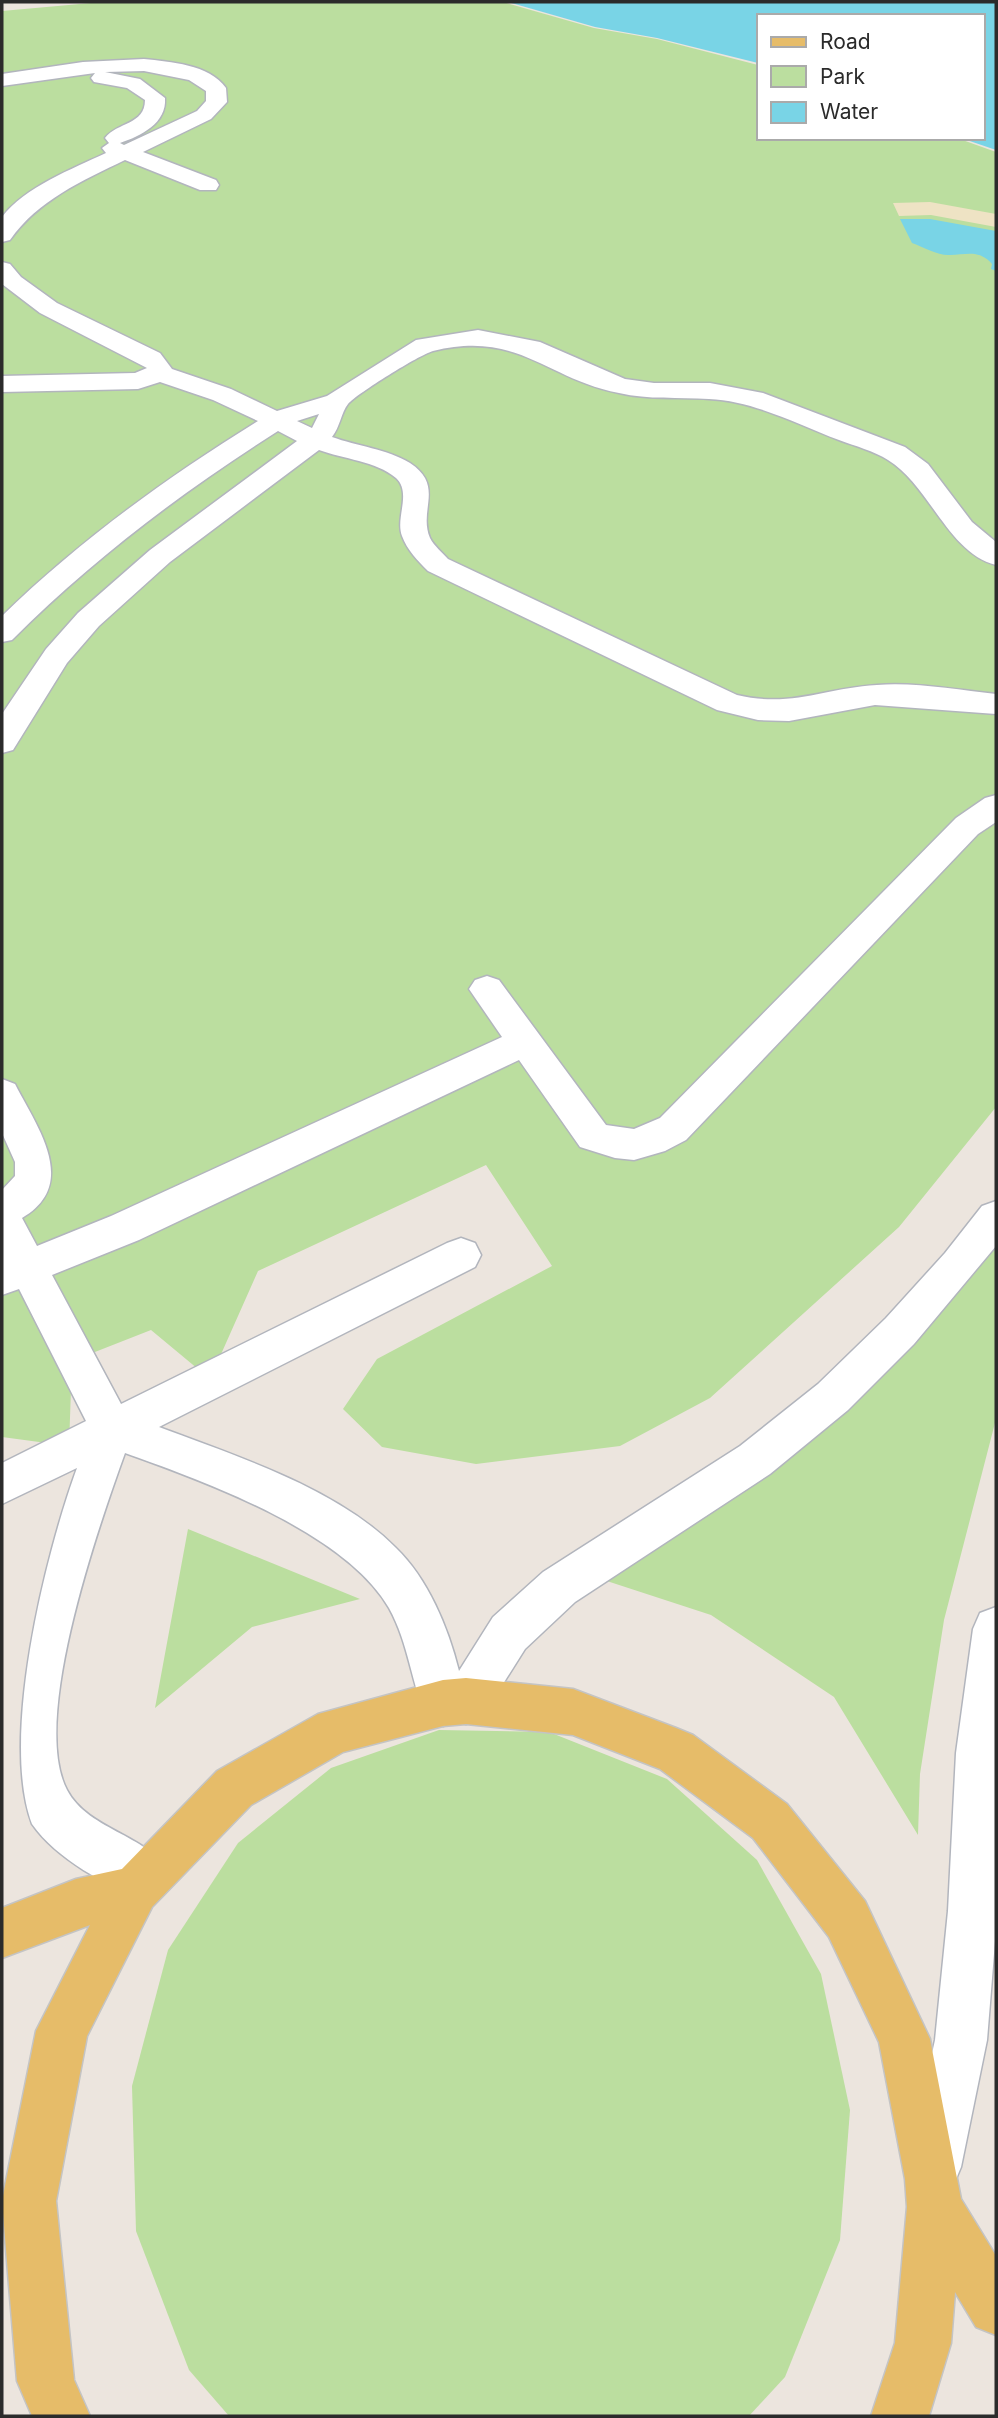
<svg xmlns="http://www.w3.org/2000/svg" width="998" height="2418" font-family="Inter,sans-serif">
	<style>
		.green { fill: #bbde9f }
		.sand { fill: #eee3c4 }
		.water { fill: #79d4e6 }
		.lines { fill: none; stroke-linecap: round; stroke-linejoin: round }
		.minor-casing { stroke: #b2b5bd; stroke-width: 3 }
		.major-casing { stroke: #c4c4c4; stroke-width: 3 }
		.minor { fill: #fff; fill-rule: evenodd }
		.major { fill: #e6bc69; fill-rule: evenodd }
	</style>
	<rect width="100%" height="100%" fill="#ece5de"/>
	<g class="green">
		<polygon points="102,2 503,2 594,28 657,39 758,65 758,138 957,138 996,152 996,1107 899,1227 710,1398 620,1446 476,1464 382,1447 343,1409 377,1359 552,1266 486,1165 258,1271 210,1379 151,1330 72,1361 69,1446 2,1437 2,11"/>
		<polygon points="996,1203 996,1419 944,1620 920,1774 918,1835 834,1697 711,1615 564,1567 630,1531 826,1387 937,1282"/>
		<polygon points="188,1529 360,1599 252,1627 155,1708"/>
		<polygon points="439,1730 549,1732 667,1779 757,1860 821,1974 850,2110 840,2240 785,2377 749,2416 229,2416 189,2370 136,2231 132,2086 168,1950 238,1843 331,1768"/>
	</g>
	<polygon class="sand" points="930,202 996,214 996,227 931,215 899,216 893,203"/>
	<g class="water">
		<polygon points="508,2 996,2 996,150 961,138 982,138 982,16 758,16 758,63 657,38 595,27"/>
		<path d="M900,219H930L996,231V271L991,269L992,264C979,249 966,255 950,255C939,256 923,247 912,243Z"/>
	</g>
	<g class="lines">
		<defs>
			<g id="minor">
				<path d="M144,59C170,62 209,64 226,88L227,102L211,119L143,152L216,180L219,185L216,190H200L125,160C82,181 38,200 10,240L2,242V217C25,187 72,169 106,153L102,148L109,143L105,138C117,122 145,125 145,100L127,88L94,82L91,78L95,73L2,86V74L83,62ZM144,71L189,80L206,91V101L197,111L124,145L120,143C141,136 167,123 165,98L140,79L105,72Z"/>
				<path d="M2,262L10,264L21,277L57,303L160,353L172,369L231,389L277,411L327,396L416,340L478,330L540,342L625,379L654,383H710L763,393L905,447L928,464L972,522L996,542V565C949,554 929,485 888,460C874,451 855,446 839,440C797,424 754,401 709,399C678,397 649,400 619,393C546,379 519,330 433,351C419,355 358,393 348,404C341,413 340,427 332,437C357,446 387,449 410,463C445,486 418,510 430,538C434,546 442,552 448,559L737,695C792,708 824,688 877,685C916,682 957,690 996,694V714L875,705L789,721L758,720L717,710L428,571C418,561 407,550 402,536C395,518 412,493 396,478C376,461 343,459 319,450L170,562L99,626L67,663L13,750L2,753V714L46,649L78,613L150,550L297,441L278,431C182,492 93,559 12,640L2,642V616C79,541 166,478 258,421L213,400L160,382L138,389L2,392V376L135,373L147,368L40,313L2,284ZM319,414L312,428L297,421Z"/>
				<path d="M996,795V822L978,834L686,1140L665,1151L634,1160L615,1158L580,1147L519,1060L139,1240L52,1275L121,1404L447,1243L461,1238L475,1243L481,1255L475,1267L159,1427C236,1456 337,1488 396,1548C428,1579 448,1627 459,1671L493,1617L543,1572L740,1446L818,1384L886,1318L945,1253L982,1206L996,1201V1246L914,1344L848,1410L770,1474L575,1602L525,1649L482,1717L466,1724L457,1720L443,1726L427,1719C411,1683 409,1644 389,1608C345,1532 204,1481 125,1453C99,1525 30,1720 67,1790C89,1832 153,1835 171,1877L163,1894L146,1902C107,1885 57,1860 32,1824C0,1738 45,1556 77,1468L2,1504V1463L86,1421L19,1289L2,1295V1190L15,1176V1162L2,1133V1079L15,1084C37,1127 80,1184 22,1218L37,1246L111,1216L502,1037L469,989L475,980L487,976L499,980L606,1125L634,1129L660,1118L956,818L985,798Z"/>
				<polygon points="996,1607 996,1929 987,2040 961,2167 953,2186 934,2194 915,2186 907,2167 935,2040 948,1911 956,1753 973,1629 980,1613"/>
			</g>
			<polygon id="major" points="466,1678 573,1689 676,1728 693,1735 787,1804 865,1901 930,2039 961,2199 996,2256 996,2335 976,2327 955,2292 951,2343 929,2416 871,2416 895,2343 907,2207 905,2179 879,2042 829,1937 753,1838 660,1769 573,1735 466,1724 443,1726 343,1752 251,1805 152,1907 87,2036 56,2201 74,2380 90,2416 32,2416 17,2381 2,2201 36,2031 90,1925 2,1958 2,1908 76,1879 122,1869 217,1771 318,1714 443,1680"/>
		</defs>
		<use href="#minor" class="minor-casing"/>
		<use href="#major" class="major-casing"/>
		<use href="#minor" class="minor"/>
		<use href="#major" class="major"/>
	</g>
	<rect width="998" height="2418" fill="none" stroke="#2b2b2b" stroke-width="7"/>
	<rect x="757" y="14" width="228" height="126" fill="#ffffff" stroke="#aaaaaa" stroke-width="2"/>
	<rect x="771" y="37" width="35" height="10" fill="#e6bc69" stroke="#aaaaaa" stroke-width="2"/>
	<text x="820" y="49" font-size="21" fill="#2b2b2b">Road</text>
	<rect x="771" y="66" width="35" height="21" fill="#bbde9f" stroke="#aaaaaa" stroke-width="2"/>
	<text x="820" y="84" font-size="21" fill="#2b2b2b">Park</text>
	<rect x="771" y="102" width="35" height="21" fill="#79d4e6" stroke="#aaaaaa" stroke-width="2"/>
	<text x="820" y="119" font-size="21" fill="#2b2b2b">Water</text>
</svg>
